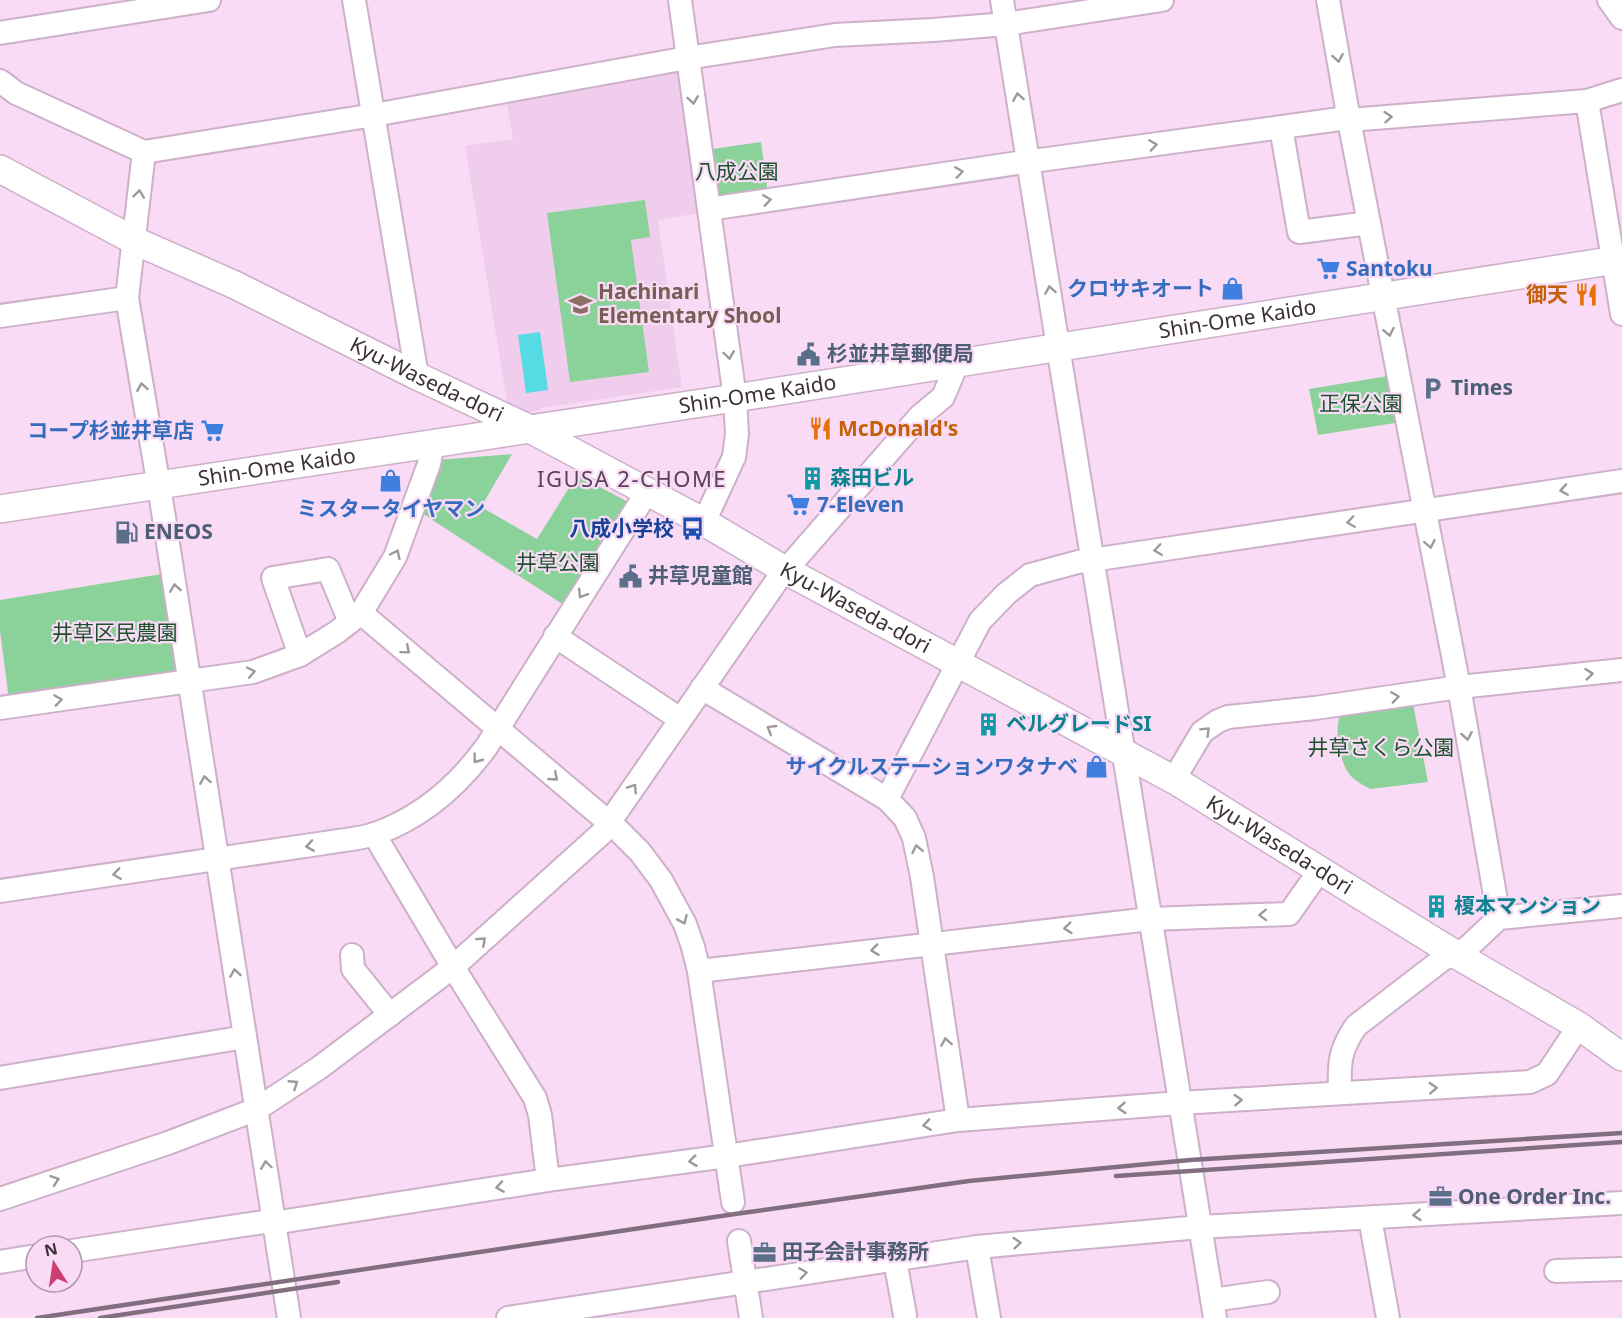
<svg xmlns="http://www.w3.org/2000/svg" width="1622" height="1318" font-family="'Noto Sans','Noto Sans JP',sans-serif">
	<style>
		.built { fill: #f0cdec }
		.green { fill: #8bd29a }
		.water { fill: #56dae4 }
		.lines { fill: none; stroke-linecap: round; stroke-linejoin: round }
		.minor-casing { stroke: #cdb0c9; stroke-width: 26 }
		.major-casing { stroke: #cdb0c9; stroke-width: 30 }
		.minor { stroke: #fff; stroke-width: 22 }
		.major { stroke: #fff; stroke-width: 27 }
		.rail { stroke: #816f80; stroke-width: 4.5 }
		.oneway { stroke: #9d989c }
		.labels { text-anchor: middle; stroke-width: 4.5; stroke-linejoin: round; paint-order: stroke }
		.park-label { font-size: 21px; fill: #1c532c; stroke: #f9dbf6 }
		.shop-label { font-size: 21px; font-weight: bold; fill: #366cbe; stroke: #f9dbf6; text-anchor: end }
		.education-label { font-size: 21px; font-weight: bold; fill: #785e54; stroke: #f9dbf6; text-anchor: start }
		.food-label { font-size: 21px; font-weight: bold; fill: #c56008; stroke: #f9dbf6; text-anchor: end }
		.street-label { font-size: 21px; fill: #3b303a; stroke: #f9dbf6 }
		.service-label { font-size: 21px; font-weight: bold; fill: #4e5e75; stroke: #f9dbf6; text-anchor: start }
		.culture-label { font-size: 21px; font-weight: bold; fill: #0d838f; stroke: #f9dbf6; text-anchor: start }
		.transit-label { font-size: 21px; font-weight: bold; fill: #164399; stroke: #f9dbf6; text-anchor: end }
		.neighbourhood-label { font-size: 22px; letter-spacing: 1.5px; fill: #5a4258; stroke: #f9dbf6 }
	</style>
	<rect width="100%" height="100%" fill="#f9dbf6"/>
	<polygon class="built" points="677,71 682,76 699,213 658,220 682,387 541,408 541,410 524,413 507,402 465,146 513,139 506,100"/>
	<g class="green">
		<polygon points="761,142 768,194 713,202 705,150"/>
		<polygon points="645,200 650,237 631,240 649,372 570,382 547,213"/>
		<polygon points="1388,376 1395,423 1318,435 1309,389"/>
		<polygon points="512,454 481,507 537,539 577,475 632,504 567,607 420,512 437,460"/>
		<polygon points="162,574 178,671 174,676 9,700 0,631 0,600"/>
		<path d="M1413,704L1428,782L1370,789C1364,785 1355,781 1350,775C1340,764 1333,727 1341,714Z"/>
	</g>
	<polygon class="water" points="540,332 548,390 526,393 518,335"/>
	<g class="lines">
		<defs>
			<g id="minor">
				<polyline points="354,0 417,376"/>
				<polyline points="680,0 735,398 737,434 734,457 704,522"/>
				<polyline points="1002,0 1215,1318"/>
				<polyline points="1328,0 1349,120 1459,687 1499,918"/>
				<polyline points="1609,0 1622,18"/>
				<polyline points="0,33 209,0"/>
				<polyline points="0,81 16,93 144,152 374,115 687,58 835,35 933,30 1006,24 1162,0"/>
				<polyline points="1587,101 1622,314"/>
				<polyline points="1281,127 1299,232 1369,223"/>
				<polyline points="144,152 127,298 162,505 289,1318"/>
				<polyline points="709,209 1018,163 1340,119 1349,120 1587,101 1622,90"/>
				<polyline points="0,316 127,298"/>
				<polyline points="361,613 619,831 640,852 661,880 685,924 693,947 699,971 733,1202"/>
				<polyline points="555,636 680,719"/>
				<polyline points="300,655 273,578 328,569 350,622"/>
				<polyline points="702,688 887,799 905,818 914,838 922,877 958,1120"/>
				<polyline points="0,708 253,672 300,655 337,632 361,613 395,557 429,464 433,443"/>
				<polyline points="1176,781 1180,769 1202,732 1218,721 1228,717 1315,708 1459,687 1622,670"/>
				<polyline points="887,799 980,621 1006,594 1030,575 1078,562 1622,481"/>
				<polyline points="374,834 453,967 535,1098 540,1115 548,1180"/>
				<path d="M0,891L325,843C341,840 360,839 375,834C423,817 458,786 487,746L647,492"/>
				<polyline points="352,955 353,969 390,1015"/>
				<polyline points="699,971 1150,919 1289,914 1320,870"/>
				<polyline points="0,1078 245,1037"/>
				<path d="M1340,1093C1339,1063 1339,1051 1356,1026L1443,959L1467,948L1499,918L1622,906"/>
				<polyline points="0,1199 168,1143 257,1109 319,1068 453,967 602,833 778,579 920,416 943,397 957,364"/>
				<polyline points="1370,1218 1388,1318"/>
				<polyline points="739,1241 751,1318"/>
				<polyline points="977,1247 989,1318"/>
				<polyline points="72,1251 264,1222 273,1223 548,1180 727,1156 958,1120 1180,1103 1530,1082 1547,1074 1579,1026"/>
				<polyline points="895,1260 905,1315"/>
				<polyline points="0,1262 36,1256"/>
				<polyline points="1556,1271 1622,1269"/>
				<polyline points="1212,1300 1268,1292"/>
				<polyline points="508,1318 977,1247 1200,1227 1622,1203"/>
			</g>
			<g id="major">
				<path id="s1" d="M0,169L133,240L235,285L417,376L530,429L704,522L785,570L1176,781L1455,954L1579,1026L1622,1057"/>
				<path id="s2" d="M0,509L735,398L1622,259"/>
			</g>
		</defs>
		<use href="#minor" class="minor-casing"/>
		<use href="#major" class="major-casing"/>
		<use href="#minor" class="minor"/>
		<use href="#major" class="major"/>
		<g class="rail">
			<polyline points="1116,1176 1622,1142"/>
			<polyline points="37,1318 735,1214 969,1181 1190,1160 1622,1133"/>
			<polyline points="100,1318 338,1282"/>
		</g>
	</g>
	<defs><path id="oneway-chevron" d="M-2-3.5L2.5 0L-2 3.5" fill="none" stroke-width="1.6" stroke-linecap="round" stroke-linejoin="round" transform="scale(1.5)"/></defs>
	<g class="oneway">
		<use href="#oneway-chevron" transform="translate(1338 58) rotate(80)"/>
		<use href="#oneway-chevron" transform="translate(1018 97) rotate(-99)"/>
		<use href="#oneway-chevron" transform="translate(693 100) rotate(82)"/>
		<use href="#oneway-chevron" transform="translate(1388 117) rotate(-5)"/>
		<use href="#oneway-chevron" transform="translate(1153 145) rotate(-8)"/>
		<use href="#oneway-chevron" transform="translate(959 172) rotate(-8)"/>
		<use href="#oneway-chevron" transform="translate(139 194) rotate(-83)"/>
		<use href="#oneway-chevron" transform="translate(767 200) rotate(-8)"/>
		<use href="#oneway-chevron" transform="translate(1050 290) rotate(-99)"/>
		<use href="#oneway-chevron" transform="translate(1389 332) rotate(79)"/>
		<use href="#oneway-chevron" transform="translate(729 355) rotate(82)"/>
		<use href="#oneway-chevron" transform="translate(142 387) rotate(-100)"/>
		<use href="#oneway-chevron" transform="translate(1564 490) rotate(171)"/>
		<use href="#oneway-chevron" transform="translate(1351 522) rotate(172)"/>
		<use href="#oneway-chevron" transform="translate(1430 544) rotate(79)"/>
		<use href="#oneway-chevron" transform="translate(1158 550) rotate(172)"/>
		<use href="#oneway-chevron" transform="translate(396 554) rotate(-65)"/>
		<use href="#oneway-chevron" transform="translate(175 588) rotate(-99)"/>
		<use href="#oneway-chevron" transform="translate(582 594) rotate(122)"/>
		<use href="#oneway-chevron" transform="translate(406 650) rotate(40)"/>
		<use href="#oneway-chevron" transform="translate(251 672) rotate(-12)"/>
		<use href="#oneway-chevron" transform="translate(1589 674) rotate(-6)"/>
		<use href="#oneway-chevron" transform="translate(1395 697) rotate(-8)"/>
		<use href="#oneway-chevron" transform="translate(58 700) rotate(-8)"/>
		<use href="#oneway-chevron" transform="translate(771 729) rotate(-149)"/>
		<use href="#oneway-chevron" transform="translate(1206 731) rotate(-45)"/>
		<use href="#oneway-chevron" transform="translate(1467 736) rotate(80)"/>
		<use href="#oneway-chevron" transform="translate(477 759) rotate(127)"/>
		<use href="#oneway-chevron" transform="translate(554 777) rotate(41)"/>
		<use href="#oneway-chevron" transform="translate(205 780) rotate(-99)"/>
		<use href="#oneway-chevron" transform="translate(633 788) rotate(-56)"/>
		<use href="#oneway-chevron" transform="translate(310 846) rotate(171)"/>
		<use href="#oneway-chevron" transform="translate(917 849) rotate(-101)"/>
		<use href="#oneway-chevron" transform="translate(117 874) rotate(172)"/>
		<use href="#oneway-chevron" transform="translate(1263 915) rotate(178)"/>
		<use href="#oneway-chevron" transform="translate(683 920) rotate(66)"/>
		<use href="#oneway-chevron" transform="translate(1068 928) rotate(174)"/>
		<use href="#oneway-chevron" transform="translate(482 941) rotate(-42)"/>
		<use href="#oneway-chevron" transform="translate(875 950) rotate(173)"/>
		<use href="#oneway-chevron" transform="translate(235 973) rotate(-99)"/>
		<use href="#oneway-chevron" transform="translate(946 1042) rotate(-99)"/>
		<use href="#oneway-chevron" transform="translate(294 1084) rotate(-33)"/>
		<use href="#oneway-chevron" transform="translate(1433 1088) rotate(-3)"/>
		<use href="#oneway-chevron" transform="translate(1238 1100) rotate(-4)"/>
		<use href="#oneway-chevron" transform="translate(1122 1108) rotate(176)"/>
		<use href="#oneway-chevron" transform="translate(927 1125) rotate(172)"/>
		<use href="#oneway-chevron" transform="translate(693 1161) rotate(173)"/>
		<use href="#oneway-chevron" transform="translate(266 1165) rotate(-98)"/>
		<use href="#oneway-chevron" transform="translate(55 1180) rotate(-19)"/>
		<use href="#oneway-chevron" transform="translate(500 1187) rotate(171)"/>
		<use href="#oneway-chevron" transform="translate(1417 1215) rotate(176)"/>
		<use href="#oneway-chevron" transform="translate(1017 1243) rotate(-5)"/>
		<use href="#oneway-chevron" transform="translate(803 1273) rotate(-8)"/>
	</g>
	<defs>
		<symbol id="supermarket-bare" viewBox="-9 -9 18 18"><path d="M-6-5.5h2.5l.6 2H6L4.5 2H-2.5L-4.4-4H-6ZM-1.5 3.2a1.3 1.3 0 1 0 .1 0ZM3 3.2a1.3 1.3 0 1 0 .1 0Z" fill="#3f7fe0" stroke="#f9dbf6" stroke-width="2.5" paint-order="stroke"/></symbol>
		<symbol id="shop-bare" viewBox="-9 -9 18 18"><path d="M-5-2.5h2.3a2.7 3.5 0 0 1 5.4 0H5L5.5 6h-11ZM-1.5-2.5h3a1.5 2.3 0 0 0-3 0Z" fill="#3f7fe0" stroke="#f9dbf6" stroke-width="2.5" paint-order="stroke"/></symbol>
		<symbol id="restaurant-bare" viewBox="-9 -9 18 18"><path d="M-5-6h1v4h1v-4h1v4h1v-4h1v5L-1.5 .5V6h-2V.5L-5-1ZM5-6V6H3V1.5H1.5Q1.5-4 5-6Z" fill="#e8710a" stroke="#f9dbf6" stroke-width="2.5" paint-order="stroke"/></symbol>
		<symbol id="school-bare" viewBox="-9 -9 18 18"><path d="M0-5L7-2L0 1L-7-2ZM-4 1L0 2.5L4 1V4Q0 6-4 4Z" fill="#8d6e63" stroke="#f9dbf6" stroke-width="2.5" paint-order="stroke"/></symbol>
		<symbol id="civic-bare" viewBox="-9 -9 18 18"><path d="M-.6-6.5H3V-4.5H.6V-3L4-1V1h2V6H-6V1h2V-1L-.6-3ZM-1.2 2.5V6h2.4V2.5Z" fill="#5c6f8a" stroke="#f9dbf6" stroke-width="2.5" paint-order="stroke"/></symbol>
		<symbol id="parking-bare" viewBox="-9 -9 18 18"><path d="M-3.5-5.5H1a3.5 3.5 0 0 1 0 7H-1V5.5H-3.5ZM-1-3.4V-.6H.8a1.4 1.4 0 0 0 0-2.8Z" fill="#5c6f8a" stroke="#f9dbf6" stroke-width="2.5" paint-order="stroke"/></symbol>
		<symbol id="building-bare" viewBox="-9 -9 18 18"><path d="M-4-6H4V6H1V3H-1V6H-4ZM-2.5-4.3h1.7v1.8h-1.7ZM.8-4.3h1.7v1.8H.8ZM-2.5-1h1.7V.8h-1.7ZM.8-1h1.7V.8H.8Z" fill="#0f9aa8" stroke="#f9dbf6" stroke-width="2.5" paint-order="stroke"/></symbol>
		<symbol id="bus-bare" viewBox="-9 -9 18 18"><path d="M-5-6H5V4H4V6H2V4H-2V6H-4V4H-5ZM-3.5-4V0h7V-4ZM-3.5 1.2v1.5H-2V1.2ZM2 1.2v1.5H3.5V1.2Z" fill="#1a4fb4" stroke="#f9dbf6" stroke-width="2.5" paint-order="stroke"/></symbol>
		<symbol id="fuel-bare" viewBox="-9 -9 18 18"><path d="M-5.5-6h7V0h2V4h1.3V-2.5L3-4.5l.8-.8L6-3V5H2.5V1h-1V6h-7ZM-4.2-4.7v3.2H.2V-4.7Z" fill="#5c6f8a" stroke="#f9dbf6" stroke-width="2.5" paint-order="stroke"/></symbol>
		<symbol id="office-bare" viewBox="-9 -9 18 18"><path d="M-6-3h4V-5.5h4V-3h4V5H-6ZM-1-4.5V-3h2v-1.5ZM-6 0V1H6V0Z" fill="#5c6f8a" stroke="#f9dbf6" stroke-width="2.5" paint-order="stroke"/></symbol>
	</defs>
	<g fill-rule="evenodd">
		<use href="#supermarket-bare" x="1312" y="252" width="33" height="33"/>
		<use href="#shop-bare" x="1216" y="272" width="33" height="33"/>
		<use href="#restaurant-bare" x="1570" y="278" width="33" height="33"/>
		<use href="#school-bare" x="564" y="288" width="33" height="33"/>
		<use href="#civic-bare" x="792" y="338" width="33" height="33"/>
		<use href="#parking-bare" x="1416" y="372" width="33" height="33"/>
		<use href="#restaurant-bare" x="804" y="412" width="33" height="33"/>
		<use href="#supermarket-bare" x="196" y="414" width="33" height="33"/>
		<use href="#building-bare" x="796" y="462" width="33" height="33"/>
		<use href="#shop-bare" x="374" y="464" width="33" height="33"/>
		<use href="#supermarket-bare" x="782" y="488" width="33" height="33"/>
		<use href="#bus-bare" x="676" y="512" width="33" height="33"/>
		<use href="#fuel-bare" x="110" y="516" width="33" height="33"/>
		<use href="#civic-bare" x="614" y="560" width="33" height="33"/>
		<use href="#building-bare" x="972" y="708" width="33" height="33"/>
		<use href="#shop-bare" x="1080" y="750" width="33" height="33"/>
		<use href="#building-bare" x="1420" y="890" width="33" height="33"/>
		<use href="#office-bare" x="1424" y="1180" width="33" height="33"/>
		<use href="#office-bare" x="748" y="1236" width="33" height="33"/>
	</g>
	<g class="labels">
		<g class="park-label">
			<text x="737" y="179">八成公園</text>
			<text x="1361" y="411">正保公園</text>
			<text x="558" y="570">井草公園</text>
			<text x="115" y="640">井草区民農園</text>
			<text x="1381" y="755">井草さくら公園</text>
		</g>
		<g class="shop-label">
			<text x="1346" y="276" text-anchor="start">Santoku</text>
			<text x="1214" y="296">クロサキオート</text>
			<text x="194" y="438">コープ杉並井草店</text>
			<text x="817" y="512" text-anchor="start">7-Eleven</text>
			<text x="391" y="516" text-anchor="middle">ミスタータイヤマン</text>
			<text x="1078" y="774">サイクルステーションワタナベ</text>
		</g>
		<g class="education-label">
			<text x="598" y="299">Hachinari<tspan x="598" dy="24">Elementary Shool</tspan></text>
		</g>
		<g class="food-label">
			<text x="1568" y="302">御天</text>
			<text x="838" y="436" text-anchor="start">McDonald's</text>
		</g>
		<g class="street-label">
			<text dy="7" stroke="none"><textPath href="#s2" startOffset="1252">Shin-Ome Kaido</textPath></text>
			<text dy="7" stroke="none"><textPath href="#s1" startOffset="476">Kyu-Waseda-dori</textPath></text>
			<text dy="7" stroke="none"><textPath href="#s2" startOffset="766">Shin-Ome Kaido</textPath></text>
			<text dy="7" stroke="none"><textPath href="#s2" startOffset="280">Shin-Ome Kaido</textPath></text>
			<text dy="7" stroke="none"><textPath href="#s1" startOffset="962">Kyu-Waseda-dori</textPath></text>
			<text dy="7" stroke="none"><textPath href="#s1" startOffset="1448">Kyu-Waseda-dori</textPath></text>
		</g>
		<g class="service-label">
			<text x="827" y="361">杉並井草郵便局</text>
			<text x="1451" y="395">Times</text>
			<text x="144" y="539">ENEOS</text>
			<text x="648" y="583">井草児童館</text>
			<text x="1458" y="1204">One Order Inc.</text>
			<text x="782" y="1259">田子会計事務所</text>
		</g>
		<g class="culture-label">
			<text x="830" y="485">森田ビル</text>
			<text x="1006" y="731">ベルグレードSI</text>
			<text x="1454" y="913">榎本マンション</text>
		</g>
		<g class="transit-label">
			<text x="674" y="536">八成小学校</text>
		</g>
		<g class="neighbourhood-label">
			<text x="632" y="487">IGUSA 2-CHOME</text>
		</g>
	</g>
	<g transform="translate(54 1264) rotate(348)"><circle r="28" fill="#f9dbf6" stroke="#ad97ab" stroke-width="1.5"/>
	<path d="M0-4.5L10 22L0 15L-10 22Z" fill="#cb3f72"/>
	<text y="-9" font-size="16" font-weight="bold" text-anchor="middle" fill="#3b303a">N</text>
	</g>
</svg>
